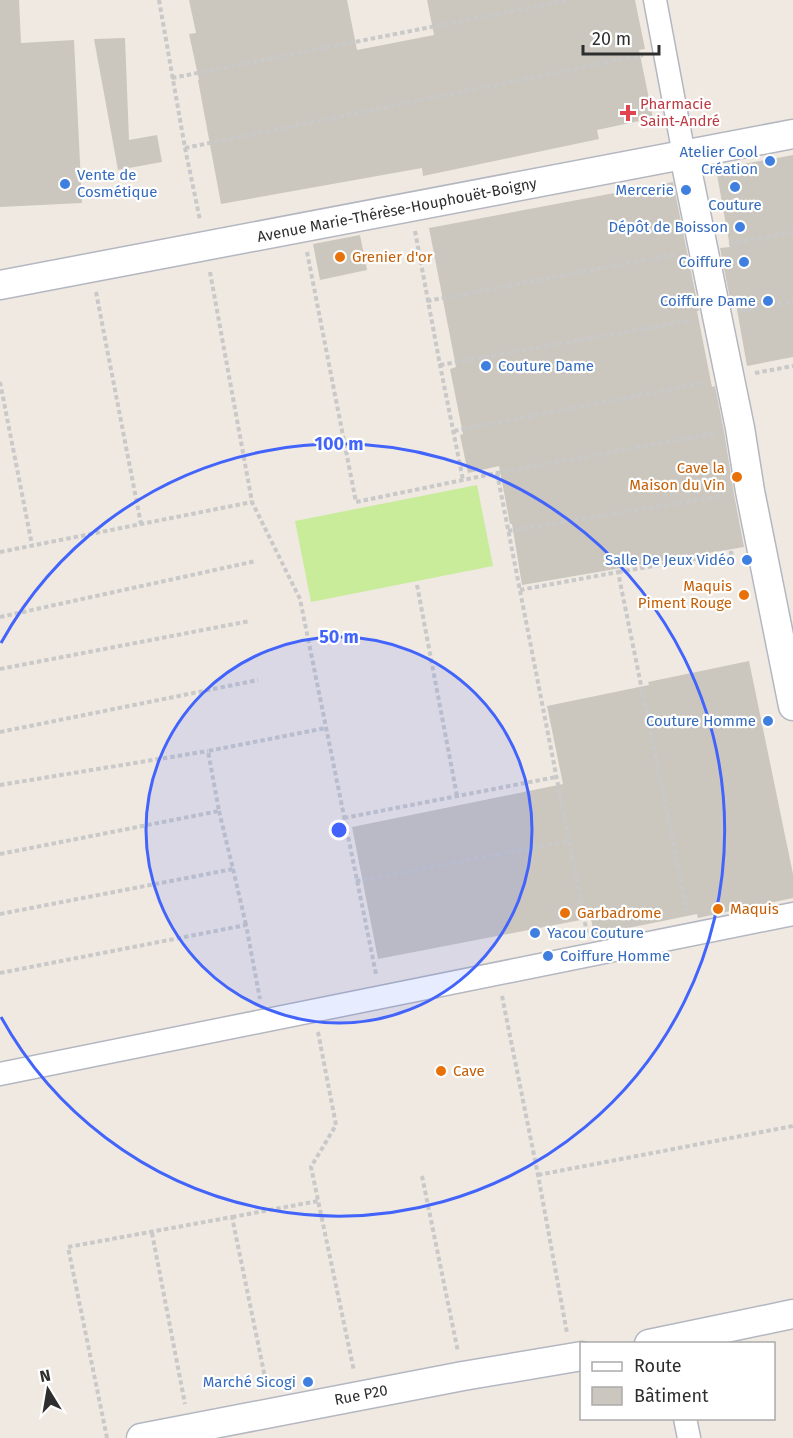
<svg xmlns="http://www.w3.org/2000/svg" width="793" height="1438" font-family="'Fira Sans',sans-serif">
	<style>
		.pitch { fill: #c9ec9a }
		.building { fill: #cbc7bf }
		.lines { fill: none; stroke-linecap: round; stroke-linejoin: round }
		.minor-casing { stroke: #b4b7c1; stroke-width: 25 }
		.tertiary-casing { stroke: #b4b7c1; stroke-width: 31 }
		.path { stroke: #c9c9c9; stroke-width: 4; stroke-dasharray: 4.5 3; stroke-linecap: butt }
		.minor { stroke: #fff; stroke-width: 22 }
		.tertiary { stroke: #fff; stroke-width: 28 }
		.ring { fill: none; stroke: #4264fb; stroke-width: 3 }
		.health-dot { fill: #e0444e; stroke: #fff; stroke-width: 2 }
		.shop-dot { fill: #3f7fe0; stroke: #fff; stroke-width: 2 }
		.food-dot { fill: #e8710a; stroke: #fff; stroke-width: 2 }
		.labels { text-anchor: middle; stroke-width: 4.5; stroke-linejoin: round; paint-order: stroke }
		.health-label { font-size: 15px; fill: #be3a42; stroke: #fff; text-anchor: start }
		.shop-label { font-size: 15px; fill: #366cbe; stroke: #fff; text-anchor: end }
		.street-label { font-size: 15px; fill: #2e2e2e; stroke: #fff }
		.food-label { font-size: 15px; fill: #c56008; stroke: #fff; text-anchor: start }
		.centre { fill: #4264fb; stroke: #fff; stroke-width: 3 }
		.ring-label { font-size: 18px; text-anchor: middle; font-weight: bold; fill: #4264fb; stroke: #fff; stroke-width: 4.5; stroke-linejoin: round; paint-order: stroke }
	</style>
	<rect width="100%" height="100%" fill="#efe9e1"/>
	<polygon class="pitch" points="477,485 493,566 311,602 295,521"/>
	<g class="building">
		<polygon points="0,0 19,0 21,43 74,40 82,203 0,207"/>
		<polygon points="189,0 347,0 357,50 434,35 427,0 635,0 645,49 639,50 653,118 597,130 599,139 423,176 422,168 221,204 198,80 199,80 189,34 196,33"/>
		<polygon points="125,38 129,140 157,135 162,162 118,170 94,39"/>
		<polygon points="793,155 793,357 747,366 736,304 731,304 720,248 730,247 716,169"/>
		<polygon points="673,182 699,311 697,311 712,387 715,386 724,431 734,494 744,547 522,585 512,524 510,524 499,466 468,473 460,435 463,434 450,369 456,367 429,228"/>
		<polygon points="360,235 367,270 320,280 313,244"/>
		<polygon points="749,661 793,874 793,898 698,918 697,914 594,935 591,918 378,959 352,827 563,784 547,706 649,685 648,682"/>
	</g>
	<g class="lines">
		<defs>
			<g id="minor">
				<polyline points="655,0 684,155"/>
				<polyline points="0,1074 793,914"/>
				<polyline points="685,1418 689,1438"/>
			</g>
			<g id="tertiary">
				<polyline points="684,155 740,428 750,491 793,706"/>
				<polyline points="0,285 793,134"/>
				<polyline points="649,1344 793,1314"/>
				<polyline points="141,1438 463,1376 582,1356"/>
			</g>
		</defs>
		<use href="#minor" class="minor-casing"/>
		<use href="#tertiary" class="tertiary-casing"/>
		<g class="path">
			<polyline points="159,0 185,148 200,220"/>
			<polyline points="172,78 568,0"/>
			<polyline points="185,148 643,55"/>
			<polyline points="415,231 440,365 463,480"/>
			<polyline points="729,244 793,232"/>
			<polyline points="307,252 356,502 497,473 715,433"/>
			<polyline points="210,272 252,502 300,599 376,974"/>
			<polyline points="96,292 141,524"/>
			<polyline points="427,301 677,254"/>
			<polyline points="741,311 793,301"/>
			<polyline points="440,365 693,320"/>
			<polyline points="755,373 793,366"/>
			<polyline points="0,382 32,545"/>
			<polyline points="454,431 703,383"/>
			<polyline points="497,473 587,933"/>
			<polyline points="508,531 723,496"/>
			<polyline points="0,552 252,502"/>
			<polyline points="618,572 736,552"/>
			<polyline points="417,585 457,796"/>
			<polyline points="520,590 618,572 687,911"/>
			<polyline points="0,617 256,561"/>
			<polyline points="0,669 250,621"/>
			<polyline points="0,732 258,680"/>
			<polyline points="0,785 208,751"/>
			<polyline points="344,818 556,777"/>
			<polyline points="0,854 219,811 208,751 326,728"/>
			<polyline points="233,869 246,925"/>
			<polyline points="356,881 569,841"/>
			<polyline points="0,914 233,869 219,811"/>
			<polyline points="0,973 246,925 260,999"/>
			<polyline points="502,996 538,1175 567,1333"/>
			<polyline points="318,1032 336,1125 311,1167 354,1371"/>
			<polyline points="538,1175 793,1126"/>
			<polyline points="422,1176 458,1352"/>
			<polyline points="232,1217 318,1201"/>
			<polyline points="152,1233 185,1404"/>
			<polyline points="107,1438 68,1247 232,1217 267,1387"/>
		</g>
		<use href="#minor" class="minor"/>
		<use href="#tertiary" class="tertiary"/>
	</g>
	<circle cx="339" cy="830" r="193" fill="#4264fb" fill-opacity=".12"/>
	<g class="ring">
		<circle cx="339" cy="830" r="193"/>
		<path d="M1 643A386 386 0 1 1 1 1017"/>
	</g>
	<path class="health-dot" d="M625 104h6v6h6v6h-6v6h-6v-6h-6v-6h6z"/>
	<g class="shop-dot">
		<circle cx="770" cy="161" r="6"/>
		<circle cx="65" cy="184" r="6"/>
		<circle cx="735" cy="187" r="6"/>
		<circle cx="686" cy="190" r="6"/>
		<circle cx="740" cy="227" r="6"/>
		<circle cx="744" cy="262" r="6"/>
		<circle cx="768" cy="301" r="6"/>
		<circle cx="486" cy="366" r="6"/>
		<circle cx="747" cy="560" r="6"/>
		<circle cx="768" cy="721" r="6"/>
		<circle cx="535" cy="933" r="6"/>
		<circle cx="548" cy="956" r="6"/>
		<circle cx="308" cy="1382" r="6"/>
	</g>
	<g class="food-dot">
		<circle cx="340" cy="257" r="6"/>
		<circle cx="737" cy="477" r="6"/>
		<circle cx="744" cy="595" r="6"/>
		<circle cx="718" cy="909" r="6"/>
		<circle cx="565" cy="913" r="6"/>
		<circle cx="441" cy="1071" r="6"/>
	</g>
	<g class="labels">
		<g class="health-label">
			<text x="640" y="109">Pharmacie<tspan x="640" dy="17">Saint-André</tspan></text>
		</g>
		<g class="shop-label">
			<text x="758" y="157">Atelier Cool<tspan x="758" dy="17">Création</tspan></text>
			<text x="77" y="180" text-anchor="start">Vente de<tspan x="77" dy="17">Cosmétique</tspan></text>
			<text x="674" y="195">Mercerie</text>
			<text x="735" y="210" text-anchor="middle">Couture</text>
			<text x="728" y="232">Dépôt de Boisson</text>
			<text x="732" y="267">Coiffure</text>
			<text x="756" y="306">Coiffure Dame</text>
			<text x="498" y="371" text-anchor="start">Couture Dame</text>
			<text x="735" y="565">Salle De Jeux Vidéo</text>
			<text x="756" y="726">Couture Homme</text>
			<text x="547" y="938" text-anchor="start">Yacou Couture</text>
			<text x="560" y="961" text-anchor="start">Coiffure Homme</text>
			<text x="296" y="1387">Marché Sicogi</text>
		</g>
		<g class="street-label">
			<text transform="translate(397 210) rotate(-11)" y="5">Avenue Marie-Thérèse-Houphouët-Boigny</text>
			<text transform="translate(361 1395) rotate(-11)" y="5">Rue P20</text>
		</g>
		<g class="food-label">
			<text x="352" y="262">Grenier d'or</text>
			<text x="725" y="473" text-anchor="end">Cave la<tspan x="725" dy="17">Maison du Vin</tspan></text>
			<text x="732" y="591" text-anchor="end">Maquis<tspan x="732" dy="17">Piment Rouge</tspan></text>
			<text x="730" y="914">Maquis</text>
			<text x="577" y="918">Garbadrome</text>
			<text x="453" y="1076">Cave</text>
		</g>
	</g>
	<circle cx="339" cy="830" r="9" class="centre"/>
	<g class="ring-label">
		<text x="339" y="450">100 m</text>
		<text x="339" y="643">50 m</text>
	</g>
	<rect x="580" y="1342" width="195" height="78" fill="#ffffff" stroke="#ababab" stroke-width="1.5"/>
	<rect x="592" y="1362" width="30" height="9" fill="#ffffff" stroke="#ababab" stroke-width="1.5"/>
	<text x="634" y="1372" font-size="18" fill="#2e2e2e">Route</text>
	<rect x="592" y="1387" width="30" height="18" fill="#cbc7bf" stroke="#ababab" stroke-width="1.5"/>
	<text x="634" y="1402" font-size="18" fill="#2e2e2e">Bâtiment</text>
	<g transform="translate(48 1390) rotate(349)" stroke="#ffffff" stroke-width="4.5" paint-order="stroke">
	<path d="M0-4.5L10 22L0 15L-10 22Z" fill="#2e2e2e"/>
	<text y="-9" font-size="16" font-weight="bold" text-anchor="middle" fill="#2e2e2e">N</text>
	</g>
	<path d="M583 45v9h76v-9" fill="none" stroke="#2e2e2e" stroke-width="3"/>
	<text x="592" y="45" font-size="18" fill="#2e2e2e" stroke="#ffffff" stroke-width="4.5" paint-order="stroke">20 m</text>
</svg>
